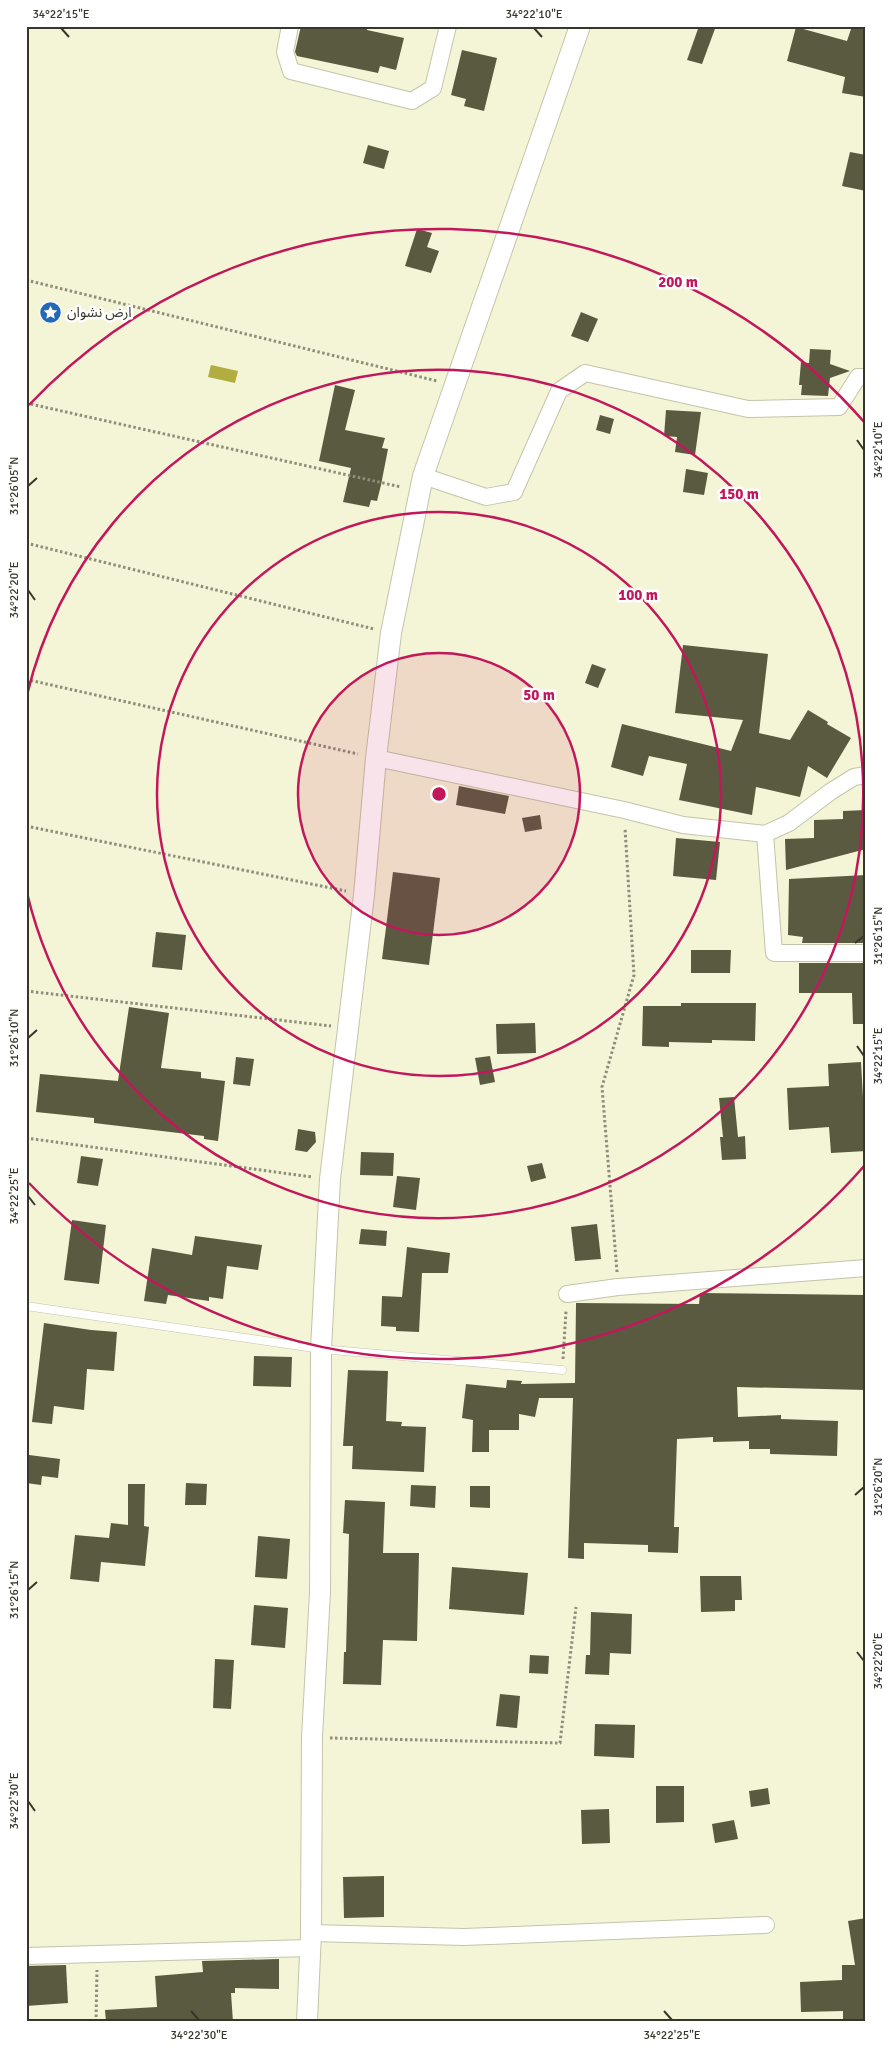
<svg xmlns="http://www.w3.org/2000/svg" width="892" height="2048" font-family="Signika,'Noto Sans Arabic',sans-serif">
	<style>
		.water { fill: #b1ad41 }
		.building { fill: #5a5a41 }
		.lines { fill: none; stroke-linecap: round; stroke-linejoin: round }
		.service-casing { stroke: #c4c4a8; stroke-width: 9 }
		.minor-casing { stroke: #c4c4a8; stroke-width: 18 }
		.tertiary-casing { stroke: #c4c4a8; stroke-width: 22 }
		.path { stroke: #8e8e7b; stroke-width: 3; stroke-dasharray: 2.5 2.5; stroke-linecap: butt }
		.service { stroke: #fff; stroke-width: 8 }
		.minor { stroke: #fff; stroke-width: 16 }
		.tertiary { stroke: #fff; stroke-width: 20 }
		.ticks { fill: none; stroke: #36362b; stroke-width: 2 }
		.ring { fill: none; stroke: #c2185b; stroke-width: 2.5 }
		.labels { text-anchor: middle; stroke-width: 5; stroke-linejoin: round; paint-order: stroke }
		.poi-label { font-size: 14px; fill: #36362b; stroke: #fff; text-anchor: start }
		.centre { fill: #c2185b; stroke: #fff; stroke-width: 2.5 }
		.ring-label { font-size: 15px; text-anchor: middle; font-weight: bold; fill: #c2185b; stroke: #fff; stroke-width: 5; stroke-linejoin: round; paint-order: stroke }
		.neatline { fill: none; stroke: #36362b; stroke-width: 2 }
		.ticks-label { font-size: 12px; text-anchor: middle; fill: #36362b }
	</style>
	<rect width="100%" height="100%" fill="#f4f4d7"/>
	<polygon class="water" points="211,365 238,371 235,383 208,377"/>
	<g class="building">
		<polygon points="301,26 368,26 367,30 404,38 396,70 380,66 378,73 297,56 295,52"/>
		<polygon points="699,26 716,26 702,64 687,60"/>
		<polygon points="852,26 866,30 866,97 842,93 845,77 787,61 796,27 847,41"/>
		<polygon points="462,50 497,58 484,111 464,106 466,99 451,95"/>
		<polygon points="368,145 389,151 384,169 363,163"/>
		<polygon points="850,152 866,155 866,191 842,186"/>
		<polygon points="417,229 432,233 427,247 439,251 431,273 405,266"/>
		<polygon points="581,312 598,319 588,342 571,336"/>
		<polygon points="810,349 831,350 830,364 850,371 830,378 828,396 801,395 802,385 799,385 801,362 809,363"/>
		<polygon points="335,385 355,390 345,430 385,438 382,448 388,449 381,485 377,501 371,500 369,507 343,502 351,468 319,461"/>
		<polygon points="666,410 701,412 695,455 675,452 677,437 664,436"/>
		<polygon points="600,415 614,419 610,434 596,430"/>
		<polygon points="686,469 708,473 704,495 683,492"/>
		<polygon points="683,645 768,654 759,733 790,740 808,710 828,722 827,724 851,738 827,778 808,766 800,797 756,787 752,815 679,800 687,764 649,756 643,776 611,767 622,724 731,751 743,720 675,713"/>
		<polygon points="592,664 606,669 598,688 585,683"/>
		<polygon points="459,786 509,796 505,814 456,805"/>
		<polygon points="866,810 866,849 786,870 785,839 814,838 814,820 843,819 843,811"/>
		<polygon points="540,815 542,829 525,832 522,818"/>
		<polygon points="676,838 720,842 716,880 673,876"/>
		<polygon points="393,872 440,878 429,965 382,959"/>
		<polygon points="866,875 866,943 802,943 803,937 788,935 789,879"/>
		<polygon points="156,932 186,935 182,970 152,967"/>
		<polygon points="691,950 731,950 730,973 691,973"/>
		<polygon points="799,963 866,963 866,1024 853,1024 852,993 799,993"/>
		<polygon points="681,1003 756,1003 755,1041 712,1040 712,1043 669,1042 669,1047 642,1046 643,1006 681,1006"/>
		<polygon points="129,1007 169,1013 161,1068 201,1072 201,1078 225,1081 218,1141 204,1139 204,1136 94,1123 94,1118 36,1112 40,1074 118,1081"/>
		<polygon points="535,1023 536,1053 497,1054 496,1024"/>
		<polygon points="490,1056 495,1082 480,1085 475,1058"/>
		<polygon points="236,1057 254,1059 250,1086 233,1084"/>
		<polygon points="861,1062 866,1151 831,1153 829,1127 789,1130 787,1088 829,1086 828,1064"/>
		<polygon points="734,1097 738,1137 745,1136 746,1159 722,1160 720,1137 723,1137 719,1098"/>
		<polygon points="298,1129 315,1132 316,1142 307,1152 295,1150"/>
		<polygon points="361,1152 394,1153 393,1176 360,1175"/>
		<polygon points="81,1156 103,1159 98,1186 77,1183"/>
		<polygon points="542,1163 546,1178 531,1182 527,1166"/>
		<polygon points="397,1176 420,1178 416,1210 393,1207"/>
		<polygon points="72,1220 106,1225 99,1284 64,1280"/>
		<polygon points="597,1224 601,1259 575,1261 571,1227"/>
		<polygon points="361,1229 387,1231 386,1246 359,1244"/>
		<polygon points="195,1236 262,1245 258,1270 227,1266 223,1299 209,1297 209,1301 168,1295 166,1304 144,1301 152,1248 192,1255"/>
		<polygon points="407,1247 450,1253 448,1273 422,1273 419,1332 396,1331 396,1327 381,1326 382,1296 402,1297"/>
		<polygon points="700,1293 866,1295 866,1390 737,1387 738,1417 781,1415 781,1419 838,1421 837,1456 770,1454 770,1449 749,1449 749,1441 713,1442 713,1437 677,1439 674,1527 679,1527 678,1553 648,1552 648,1545 584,1543 584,1559 568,1558 573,1398 539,1398 535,1417 519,1414 519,1430 489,1430 489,1452 472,1452 473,1420 462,1418 466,1384 506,1388 507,1380 522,1381 521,1384 575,1383 576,1303 699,1304"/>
		<polygon points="44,1323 91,1330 117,1332 114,1371 87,1369 84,1410 54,1406 52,1424 32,1422"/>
		<polygon points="254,1356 292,1357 291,1387 253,1386"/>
		<polygon points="348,1370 388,1371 386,1421 402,1422 401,1426 426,1427 424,1472 352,1469 353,1446 343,1446"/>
		<polygon points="29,1455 60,1459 58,1478 42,1476 41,1485 26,1483"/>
		<polygon points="186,1483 207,1484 206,1505 185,1505"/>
		<polygon points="128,1484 145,1484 144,1526 149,1527 145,1566 101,1562 99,1582 70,1579 75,1535 109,1538 111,1523 128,1525"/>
		<polygon points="411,1485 436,1486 435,1508 410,1506"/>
		<polygon points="470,1486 490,1486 490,1508 470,1507"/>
		<polygon points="345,1500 385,1502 383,1553 419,1553 417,1641 383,1640 381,1685 343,1684 344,1652 346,1652 349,1534 343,1533"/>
		<polygon points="258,1536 290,1539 287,1579 255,1577"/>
		<polygon points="452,1567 528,1573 524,1615 449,1609"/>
		<polygon points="700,1576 741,1576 742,1600 735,1600 735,1611 701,1612"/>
		<polygon points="254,1605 288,1608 285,1648 251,1645"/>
		<polygon points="591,1612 632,1614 631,1654 610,1653 609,1675 585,1674 586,1655 590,1655"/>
		<polygon points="530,1655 549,1656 548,1674 529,1673"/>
		<polygon points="215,1659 234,1660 231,1709 213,1708"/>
		<polygon points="500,1694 520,1696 517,1728 496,1726"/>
		<polygon points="595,1724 635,1725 634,1758 594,1756"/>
		<polygon points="656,1786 684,1786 684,1822 656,1823"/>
		<polygon points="768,1788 770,1804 751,1807 749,1791"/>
		<polygon points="609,1809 610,1843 582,1844 581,1810"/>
		<polygon points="734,1820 738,1839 715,1843 712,1824"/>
		<polygon points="384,1876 384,1917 344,1918 343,1877"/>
		<polygon points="866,1918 866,2022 843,2022 843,2011 801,2012 800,1982 842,1980 842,1965 855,1965 848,1921"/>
		<polygon points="279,1959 279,1989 235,1988 235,1993 231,1993 233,2022 106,2022 105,2010 157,2007 155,1976 203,1972 202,1961"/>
		<polygon points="66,1965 68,2003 26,2006 26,1966"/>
	</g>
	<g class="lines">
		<defs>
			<polyline id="service" points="26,1306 321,1349 562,1370"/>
			<g id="minor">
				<polyline points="290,26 285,52 291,71 412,101 433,88 448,26"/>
				<polyline points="423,476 486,497 514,492 559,391 585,373 748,409 839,407 858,377 866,377"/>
				<polyline points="376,758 624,810 683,825 765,834 789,823 830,792 854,777 866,775"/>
				<polyline points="765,834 774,953 866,953"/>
				<polyline points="567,1294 618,1287 866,1268"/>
				<polyline points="311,1933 464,1937 766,1925"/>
				<polyline points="26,1956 309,1948"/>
			</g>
			<polyline id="tertiary" points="307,2022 311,1933 312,1737 320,1592 321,1349 330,1179 364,895 376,758 391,633 423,476 580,26"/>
		</defs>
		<use href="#service" class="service-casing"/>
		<use href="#minor" class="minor-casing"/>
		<use href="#tertiary" class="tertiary-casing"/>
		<g class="path">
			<polyline points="26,280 437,381"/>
			<polyline points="26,403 401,487"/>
			<polyline points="26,543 374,629"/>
			<polyline points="26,698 29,680 358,754"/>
			<polyline points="26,826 346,891"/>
			<polyline points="26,991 331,1026"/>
			<polyline points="26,1138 312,1177"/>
			<polyline points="617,1272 602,1087 634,975 625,828"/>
			<polyline points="563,1359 566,1311"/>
			<polyline points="330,1738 560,1743 576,1607"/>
			<polyline points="96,2022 97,1970"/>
		</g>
		<use href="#service" class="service"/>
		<use href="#minor" class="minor"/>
		<use href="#tertiary" class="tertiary"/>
	</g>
	<path class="ticks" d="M61,28L69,37M534,28L542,37M857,440L864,450M28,486L37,478M28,590L35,600M855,943L864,936M28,1038L37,1030M857,1046L864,1056M28,1196L35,1205M855,1495L864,1487M28,1590L37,1582M857,1652L864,1661M28,1801L35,1811M191,2011L199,2020M664,2011L672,2020"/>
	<circle cx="439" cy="794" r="141" fill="#c2185b" fill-opacity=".12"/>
	<g class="ring">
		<circle cx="439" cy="794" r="141"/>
		<circle cx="439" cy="794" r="282"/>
		<path d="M27 695A424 424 0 1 1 27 893"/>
		<path d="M865 1165A565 565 0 0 1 29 1183M29 405A565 565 0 0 1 865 423"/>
	</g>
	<defs>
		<symbol id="sight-disc" viewBox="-11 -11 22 22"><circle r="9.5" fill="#2368b9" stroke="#fff"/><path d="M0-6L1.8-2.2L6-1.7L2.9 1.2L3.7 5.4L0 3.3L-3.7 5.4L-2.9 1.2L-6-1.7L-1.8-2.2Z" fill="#fff"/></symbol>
	</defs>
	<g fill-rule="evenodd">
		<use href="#sight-disc" x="38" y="300" width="25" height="25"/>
	</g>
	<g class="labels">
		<g class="poi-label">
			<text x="67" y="317">ارض نشوان</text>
		</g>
	</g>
	<circle cx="439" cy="794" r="8" class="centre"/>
	<g class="ring-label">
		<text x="678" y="287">200 m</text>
		<text x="739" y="499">150 m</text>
		<text x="638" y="600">100 m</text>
		<text x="539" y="700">50 m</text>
	</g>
	<rect width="892" height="2048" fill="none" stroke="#ffffff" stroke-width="55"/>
	<rect x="28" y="28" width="836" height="1992" class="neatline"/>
	<g class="ticks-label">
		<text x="61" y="18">34°22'15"E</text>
		<text x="534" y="18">34°22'10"E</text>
		<text transform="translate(878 450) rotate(-90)" y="4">34°22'10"E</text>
		<text transform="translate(14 486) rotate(-90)" y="4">31°26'05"N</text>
		<text transform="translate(14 590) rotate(-90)" y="4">34°22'20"E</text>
		<text transform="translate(878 936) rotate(-90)" y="4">31°26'15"N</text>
		<text transform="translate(14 1038) rotate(-90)" y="4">31°26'10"N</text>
		<text transform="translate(878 1056) rotate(-90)" y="4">34°22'15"E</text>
		<text transform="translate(14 1196) rotate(-90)" y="4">34°22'25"E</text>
		<text transform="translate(878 1487) rotate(-90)" y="4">31°26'20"N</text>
		<text transform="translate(14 1590) rotate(-90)" y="4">31°26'15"N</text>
		<text transform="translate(878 1661) rotate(-90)" y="4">34°22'20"E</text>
		<text transform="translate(14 1801) rotate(-90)" y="4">34°22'30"E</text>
		<text x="199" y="2039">34°22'30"E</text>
		<text x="672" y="2039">34°22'25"E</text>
	</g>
</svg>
